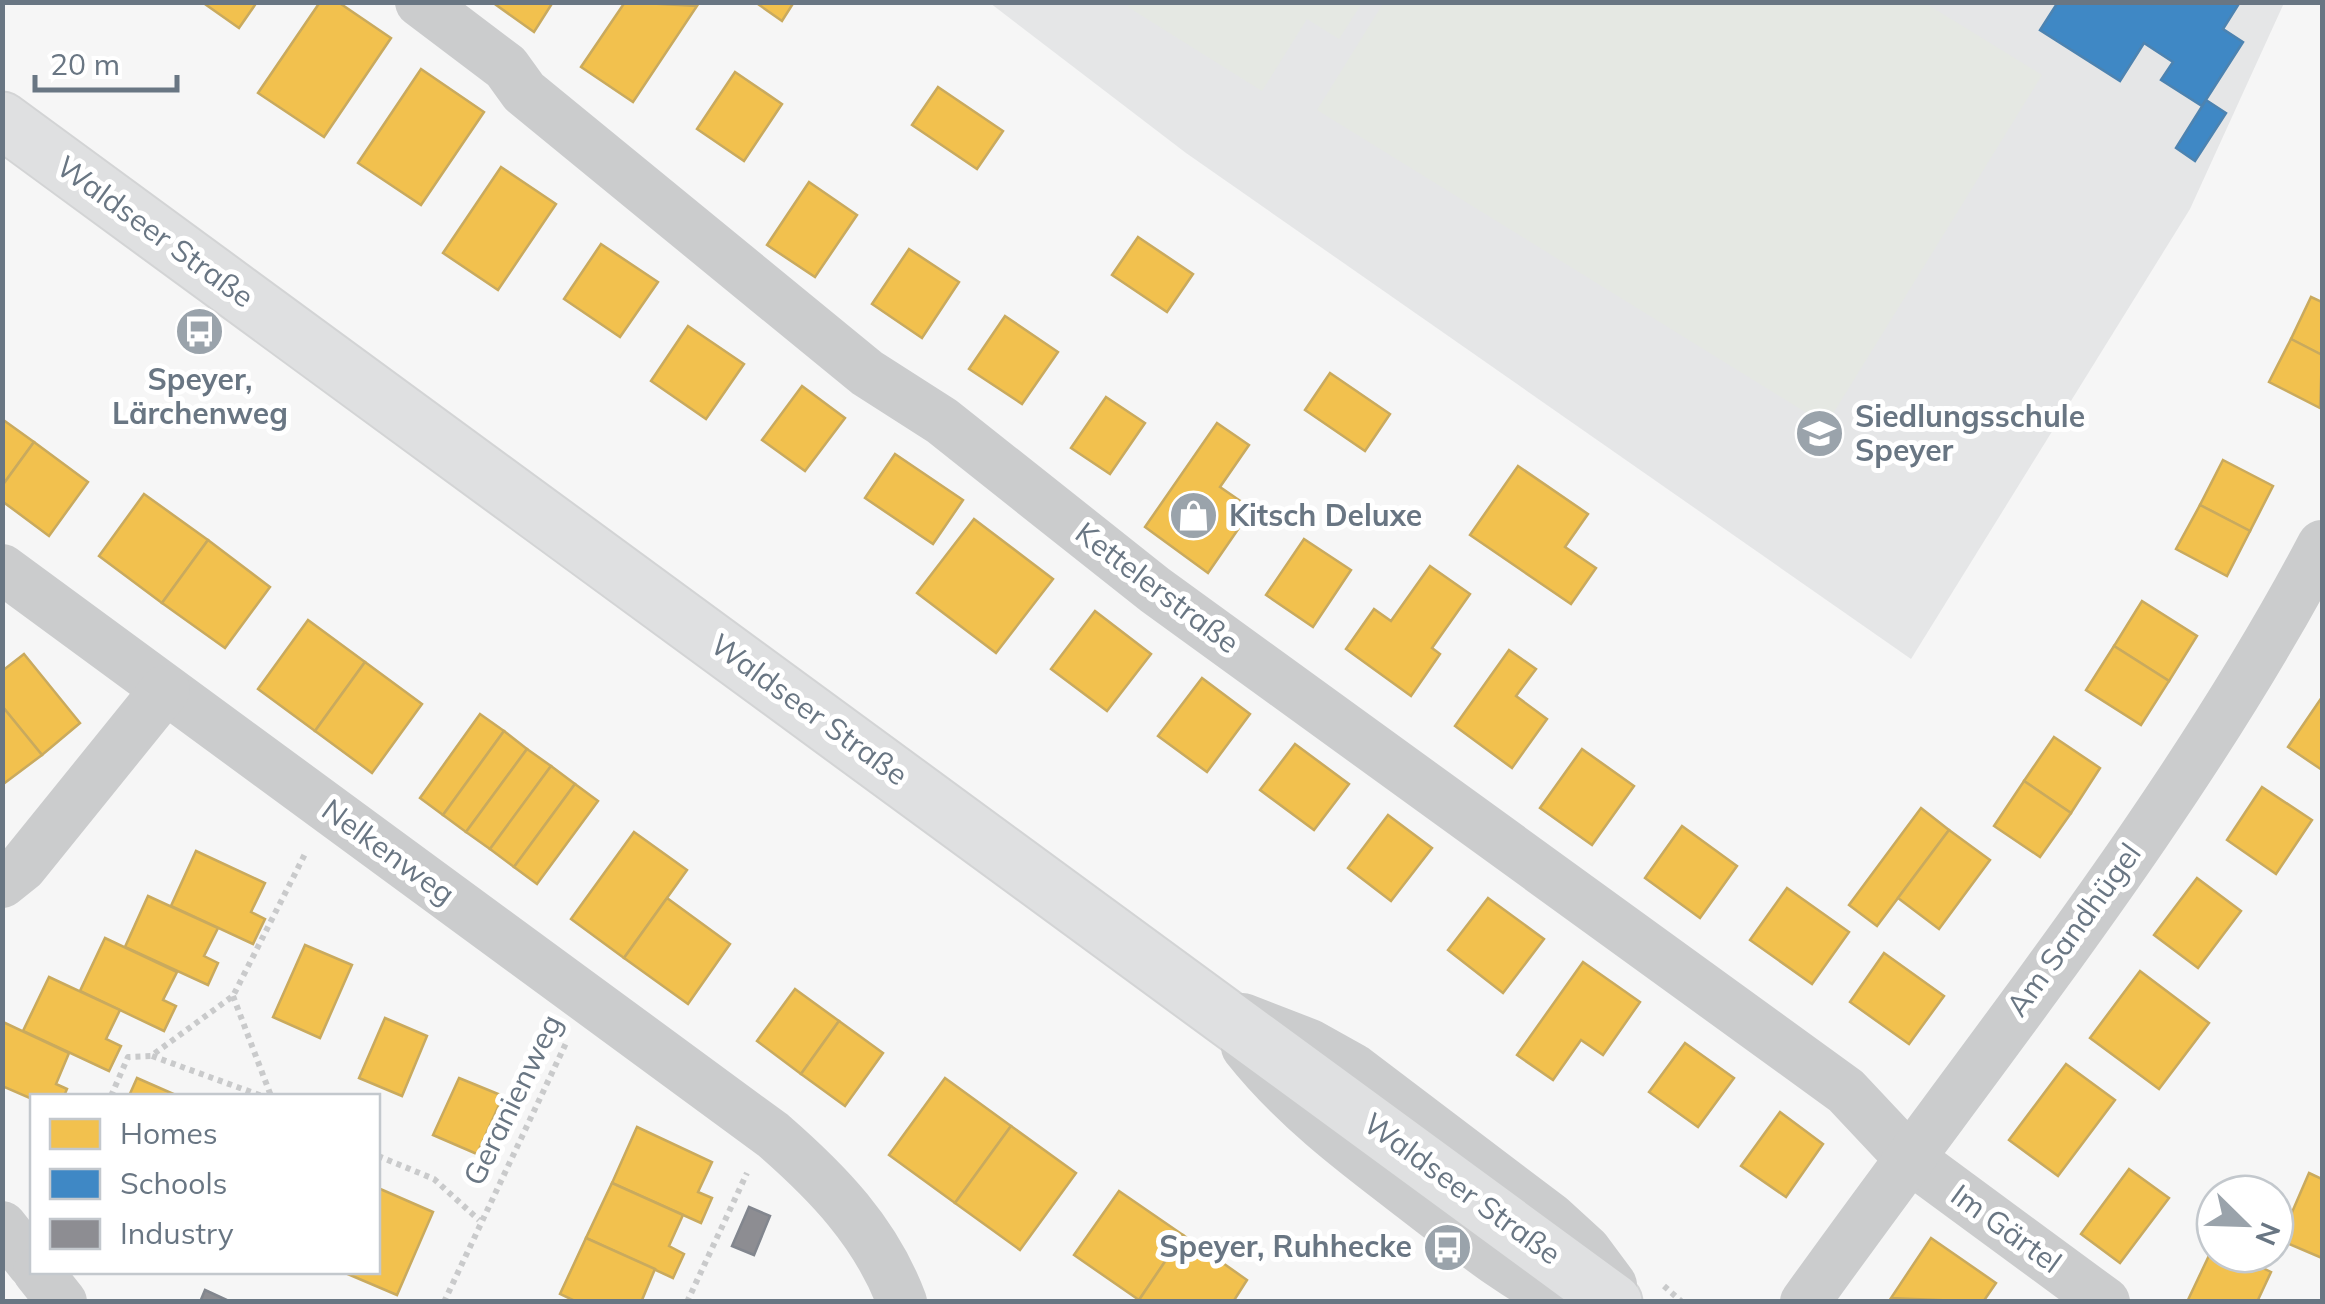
<svg xmlns="http://www.w3.org/2000/svg" width="2325" height="1304" font-family="Mulish,sans-serif">
	<style>
		.built { fill: #e5e6e7 }
		.green { fill: #e5e8e3 }
		.homes { fill: #f2c14e; stroke: #c9aa5e; stroke-width: 2.5 }
		.schools { fill: #3f88c5; stroke: #4c83b1; stroke-width: 2.5 }
		.industry { fill: #8d8d92; stroke: #82868e; stroke-width: 2.5 }
		.lines { fill: none; stroke-linecap: round; stroke-linejoin: round }
		.major-casing { stroke: #d3d4d5; stroke-width: 59 }
		.path { stroke: #c9cacb; stroke-width: 6; stroke-dasharray: 5 5; stroke-linecap: butt }
		.minor { stroke: #cbcccd; stroke-width: 50 }
		.major { stroke: #dfe0e1; stroke-width: 55 }
		.labels { text-anchor: middle; stroke-width: 10; stroke-linejoin: round; paint-order: stroke }
		.street-label { font-size: 30px; fill: #697683; stroke: #fff }
		.poi-label { font-size: 30px; font-weight: bold; fill: #697683; stroke: #fff; text-anchor: start }
	</style>
	<rect width="100%" height="100%" fill="#f6f6f6"/>
	<polygon class="built" points="990,3 2284,3 2190,209 1911,659 1186,153"/>
	<g class="green">
		<polygon points="1131,2 1362,2 1362,3 1339,39 1307,19 1262,91 1128,7"/>
		<polygon points="1384,2 1925,3 2042,75 1826,425 1317,110"/>
	</g>
	<g class="homes">
		<polygon points="202,2 257,2 239,28"/>
		<polygon points="320,2 338,2 391,38 324,137 258,93"/>
		<polygon points="492,2 553,2 534,32"/>
		<polygon points="625,2 697,6 633,102 581,67"/>
		<polygon points="755,2 794,2 782,21"/>
		<polygon points="421,69 484,112 421,205 358,163"/>
		<polygon points="735,72 782,104 744,161 697,129"/>
		<polygon points="938,87 1003,131 977,169 912,125"/>
		<polygon points="501,167 556,204 498,290 443,253"/>
		<polygon points="809,182 857,215 815,277 767,245"/>
		<polygon points="1138,237 1193,274 1167,312 1112,275"/>
		<polygon points="601,244 658,282 620,337 564,299"/>
		<polygon points="909,249 959,282 922,338 872,304"/>
		<polygon points="2311,297 2322,302 2322,355 2291,339"/>
		<polygon points="1005,316 1058,352 1022,404 969,369"/>
		<polygon points="688,326 744,364 706,419 651,381"/>
		<polygon points="2291,339 2322,355 2320,408 2269,382"/>
		<polygon points="1330,373 1390,414 1365,451 1305,410"/>
		<polygon points="802,386 845,418 805,471 762,440"/>
		<polygon points="1106,397 1145,423 1110,474 1071,448"/>
		<polygon points="2,419 34,442 2,486"/>
		<polygon points="1217,423 1249,445 1220,487 1252,509 1208,573 1145,527"/>
		<polygon points="34,442 88,482 49,536 2,501 2,486"/>
		<polygon points="895,454 963,500 933,544 865,498"/>
		<polygon points="2223,460 2273,486 2250,531 2200,505"/>
		<polygon points="1518,466 1588,514 1565,547 1596,568 1571,604 1470,535"/>
		<polygon points="144,494 208,540 162,603 99,556"/>
		<polygon points="2200,505 2250,531 2227,576 2176,549"/>
		<polygon points="974,519 1053,579 996,653 917,593"/>
		<polygon points="1304,539 1351,570 1313,627 1266,595"/>
		<polygon points="208,540 270,587 225,648 162,603"/>
		<polygon points="1430,566 1470,594 1432,648 1440,654 1411,696 1346,649 1374,609 1391,621"/>
		<polygon points="2142,601 2197,636 2169,681 2114,646"/>
		<polygon points="1095,611 1151,654 1107,711 1051,669"/>
		<polygon points="308,620 365,662 315,731 258,689"/>
		<polygon points="2114,646 2169,681 2141,725 2086,690"/>
		<polygon points="1509,650 1536,669 1516,696 1547,719 1512,768 1455,726"/>
		<polygon points="24,654 80,723 42,755 2,706 2,671"/>
		<polygon points="365,662 422,704 372,773 315,731"/>
		<polygon points="1202,678 1250,714 1207,772 1158,736"/>
		<polygon points="2322,697 2322,770 2288,747"/>
		<polygon points="2,706 42,755 2,785"/>
		<polygon points="480,714 504,731 443,815 420,798"/>
		<polygon points="504,731 527,749 466,832 443,815"/>
		<polygon points="2054,737 2100,768 2071,813 2024,781"/>
		<polygon points="1295,744 1349,784 1314,830 1260,790"/>
		<polygon points="527,749 551,766 490,849 466,832"/>
		<polygon points="1582,749 1634,786 1592,845 1540,808"/>
		<polygon points="551,766 575,784 514,867 490,849"/>
		<polygon points="2024,781 2071,813 2040,857 1994,826"/>
		<polygon points="575,784 598,801 537,884 514,867"/>
		<polygon points="2262,787 2312,820 2276,874 2227,840"/>
		<polygon points="1921,808 1949,830 1877,926 1849,905"/>
		<polygon points="1388,815 1432,848 1391,901 1348,868"/>
		<polygon points="1682,826 1737,866 1700,918 1645,878"/>
		<polygon points="1949,830 1990,860 1939,929 1898,898"/>
		<polygon points="634,832 687,870 624,958 571,919"/>
		<polygon points="196,851 265,883 251,912 265,919 253,944 171,906"/>
		<polygon points="2197,878 2241,911 2198,968 2154,935"/>
		<polygon points="1787,888 1849,932 1812,984 1750,940"/>
		<polygon points="148,896 218,928 204,956 218,963 208,985 125,947"/>
		<polygon points="667,898 730,944 688,1004 624,958"/>
		<polygon points="1488,898 1544,939 1503,993 1448,950"/>
		<polygon points="105,938 177,972 163,1000 176,1006 164,1031 80,991"/>
		<polygon points="305,945 352,965 320,1038 273,1017"/>
		<polygon points="1884,953 1944,996 1909,1044 1850,1002"/>
		<polygon points="1583,962 1640,1002 1603,1055 1581,1040 1553,1080 1517,1055"/>
		<polygon points="2140,971 2209,1023 2159,1089 2090,1038"/>
		<polygon points="49,977 120,1010 106,1039 121,1046 109,1071 23,1031"/>
		<polygon points="795,989 839,1021 801,1074 757,1041"/>
		<polygon points="385,1018 427,1036 402,1096 359,1078"/>
		<polygon points="839,1021 883,1053 845,1106 801,1074"/>
		<polygon points="3,1022 69,1053 56,1084 67,1089 64,1096 32,1099 2,1086"/>
		<polygon points="1685,1043 1734,1078 1698,1127 1649,1092"/>
		<polygon points="2066,1064 2115,1100 2058,1176 2009,1140"/>
		<polygon points="137,1078 178,1096 129,1096"/>
		<polygon points="459,1078 503,1096 477,1154 433,1135"/>
		<polygon points="945,1078 1011,1126 955,1203 889,1155"/>
		<polygon points="1780,1112 1823,1144 1786,1197 1741,1166"/>
		<polygon points="1011,1126 1076,1173 1020,1250 955,1203"/>
		<polygon points="637,1127 712,1162 698,1192 712,1198 701,1223 612,1183"/>
		<polygon points="2129,1169 2169,1198 2120,1263 2081,1234"/>
		<polygon points="2309,1173 2322,1179 2322,1258 2280,1240"/>
		<polygon points="612,1183 683,1215 669,1246 684,1254 673,1278 586,1238"/>
		<polygon points="378,1188 433,1212 397,1295 343,1272 378,1272"/>
		<polygon points="1119,1191 1183,1235 1139,1300 1074,1255"/>
		<polygon points="1183,1235 1247,1280 1233,1302 1139,1300"/>
		<polygon points="586,1238 655,1269 642,1300 646,1302 577,1302 560,1294"/>
		<polygon points="1931,1238 1996,1283 1983,1302 1891,1298"/>
		<polygon points="2214,1245 2215,1254 2234,1254 2271,1272 2257,1302 2187,1302"/>
	</g>
	<g class="schools">
		<polygon points="2058,2 2240,2 2223,29 2243,42 2202,106 2161,80 2173,62 2144,43 2120,81 2040,30"/>
		<polygon points="2206,100 2226,113 2195,161 2176,148"/>
	</g>
	<g class="industry">
		<polygon points="749,1207 770,1216 754,1255 732,1246"/>
		<polygon points="205,1290 231,1302 200,1302"/>
	</g>
	<g class="lines">
		<defs>
			<polyline id="major" points="2,120 1614,1302"/>
		</defs>
		<use href="#major" class="major-casing"/>
		<g class="path">
			<polyline points="233,996 271,1096"/>
			<polyline points="152,1056 262,1096"/>
			<polyline points="111,1096 128,1057 151,1056 233,996 306,852"/>
			<polyline points="378,1156 434,1179 479,1220"/>
			<polyline points="1664,1286 1682,1302"/>
			<polyline points="444,1302 567,1041"/>
			<polyline points="687,1302 747,1173"/>
		</g>
		<g class="minor">
			<polyline points="420,2 506,67 524,92 867,373 942,421 1155,590 1846,1091 1908,1157 2105,1302"/>
			<path d="M2,569L773,1135C827,1182 876,1232 902,1302"/>
			<polyline points="2,883 22,867 165,690"/>
			<polyline points="1243,1018 1310,1044 1353,1068 1551,1218 1586,1250 1612,1285"/>
			<path d="M1246,1047C1295,1109 1356,1154 1419,1202C1466,1238 1511,1276 1566,1302"/>
			<polyline points="2,1226 32,1264"/>
			<polyline points="38,1272 62,1302"/>
			<path d="M1805,1302C1980,1057 2182,811 2322,545"/>
		</g>
		<use href="#major" class="major"/>
	</g>
	<defs>
		<symbol id="bus-disc" viewBox="-11 -11 22 22"><circle r="9.5" fill="#9aa3ab" stroke="#fff"/><path d="M-5-6H5V4H4V6H2V4H-2V6H-4V4H-5ZM-3.5-4V0h7V-4ZM-3.5 1.2v1.5H-2V1.2ZM2 1.2v1.5H3.5V1.2Z" fill="#fff"/></symbol>
		<symbol id="school-disc" viewBox="-11 -11 22 22"><circle r="9.5" fill="#9aa3ab" stroke="#fff"/><path d="M0-5L7-2L0 1L-7-2ZM-4 1L0 2.5L4 1V4Q0 6-4 4Z" fill="#fff"/></symbol>
		<symbol id="shop-disc" viewBox="-11 -11 22 22"><circle r="9.5" fill="#9aa3ab" stroke="#fff"/><path d="M-5-2.5h2.3a2.7 3.5 0 0 1 5.4 0H5L5.5 6h-11ZM-1.5-2.5h3a1.5 2.3 0 0 0-3 0Z" fill="#fff"/></symbol>
	</defs>
	<g fill-rule="evenodd">
		<use href="#bus-disc" x="172" y="304" width="55" height="55"/>
		<use href="#school-disc" x="1792" y="406" width="55" height="55"/>
		<use href="#shop-disc" x="1166" y="488" width="55" height="55"/>
		<use href="#bus-disc" x="1420" y="1220" width="55" height="55"/>
	</g>
	<g class="labels">
		<g class="street-label">
			<text transform="translate(155 232) rotate(36)" y="10">Waldseer Straße</text>
			<text transform="translate(1157 588) rotate(37)" y="10">Kettelerstraße</text>
			<text transform="translate(809 710) rotate(36)" y="10">Waldseer Straße</text>
			<text transform="translate(388 852) rotate(36)" y="10">Nelkenweg</text>
			<text transform="translate(2074 930) rotate(-54)" y="10">Am Sandhügel</text>
			<text transform="translate(513 1100) rotate(-64)" y="10">Geranienweg</text>
			<text transform="translate(1462 1189) rotate(36)" y="10">Waldseer Straße</text>
			<text transform="translate(2006 1229) rotate(36)" y="10">Im Gärtel</text>
		</g>
		<g class="poi-label">
			<text x="200" y="390" text-anchor="middle">Speyer,<tspan x="200" dy="34">Lärchenweg</tspan></text>
			<text x="1855" y="427">Siedlungsschule<tspan x="1855" dy="34">Speyer</tspan></text>
			<text x="1229" y="526">Kitsch Deluxe</text>
			<text x="1412" y="1257" text-anchor="end">Speyer, Ruhhecke</text>
		</g>
	</g>
	<rect width="2325" height="1304" fill="none" stroke="#697683" stroke-width="10"/>
	<rect x="30" y="1094" width="350" height="180" fill="#ffffff" stroke="#c3c8cd" stroke-width="2.5"/>
	<rect x="50" y="1119" width="50" height="30" fill="#f2c14e" stroke="#c3c8cd" stroke-width="2.5"/>
	<text x="120" y="1144" font-size="30" fill="#697683">Homes</text>
	<rect x="50" y="1169" width="50" height="30" fill="#3f88c5" stroke="#c3c8cd" stroke-width="2.5"/>
	<text x="120" y="1194" font-size="30" fill="#697683">Schools</text>
	<rect x="50" y="1219" width="50" height="30" fill="#8d8d92" stroke="#c3c8cd" stroke-width="2.5"/>
	<text x="120" y="1244" font-size="30" fill="#697683">Industry</text>
	<g transform="translate(2245 1224) rotate(113)"><circle r="48" fill="#ffffff" stroke="#c3c8cd" stroke-width="2.5"/>
	<path d="M0-8L18 38L0 25L-18 38Z" fill="#9aa3ab"/>
	<text y="-15" font-size="28" font-weight="bold" text-anchor="middle" fill="#697683">N</text>
	</g>
	<path d="M35 75v15h142v-15" fill="none" stroke="#697683" stroke-width="5"/>
	<text x="50" y="75" font-size="30" fill="#697683" stroke="#ffffff" stroke-width="8" paint-order="stroke">20 m</text>
</svg>
